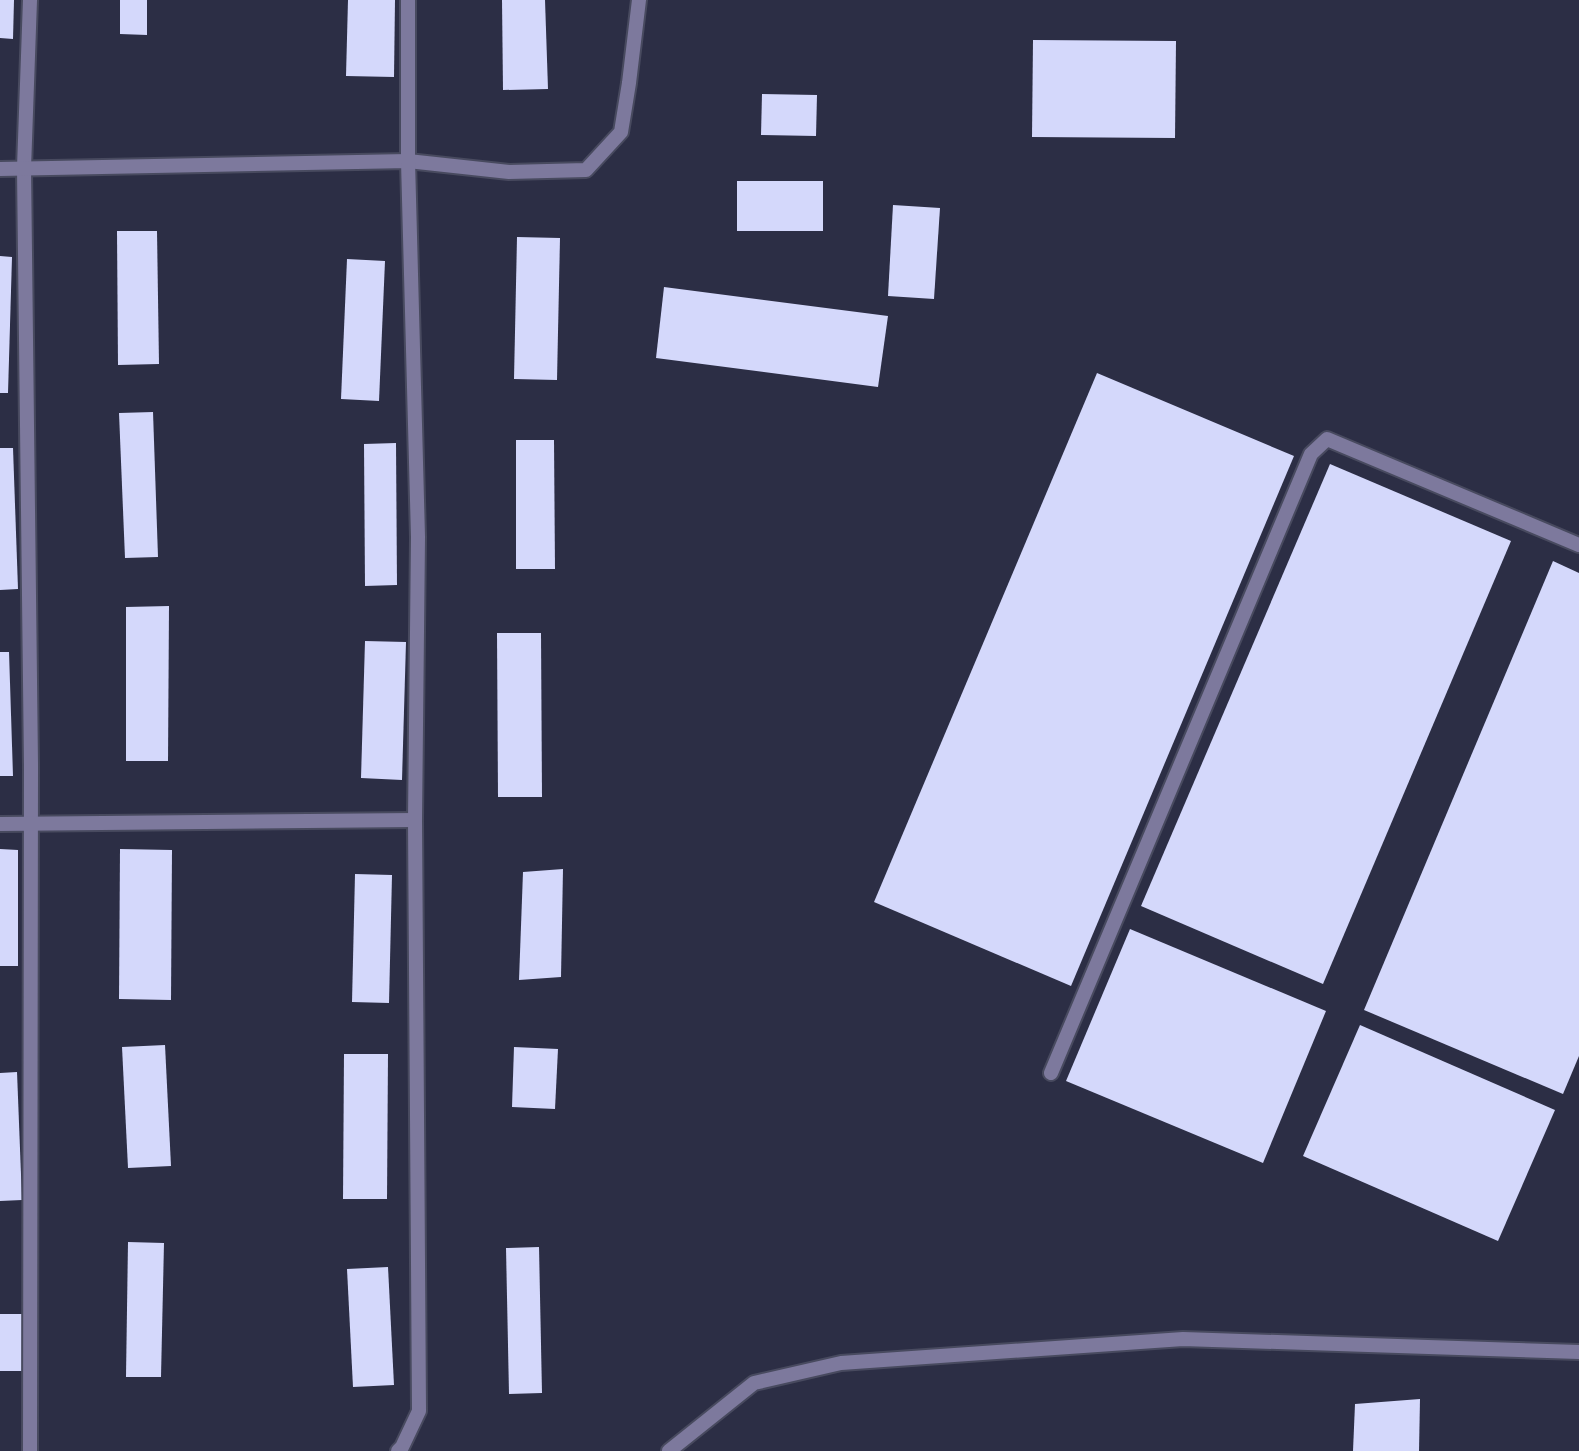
<svg xmlns="http://www.w3.org/2000/svg" width="1579" height="1451" font-family="'Nunito Sans',sans-serif">
	<style>
		.building { fill: #d4d8fb }
		.lines { fill: none; stroke-linecap: round; stroke-linejoin: round }
		.lane-casing { stroke: #484a5f; stroke-width: 18 }
		.street-casing { stroke: #484a5f; stroke-width: 18 }
		.lane { stroke: #7d799d; stroke-width: 14 }
		.street { stroke: #7d799d; stroke-width: 14 }
	</style>
	<rect width="100%" height="100%" fill="#2c2e45"/>
	<g class="building">
		<polygon points="0,0 14,0 13,39 0,38"/>
		<polygon points="120,0 147,0 147,35 120,34"/>
		<polygon points="348,0 395,0 394,77 346,76"/>
		<polygon points="502,0 545,0 548,89 503,90"/>
		<polygon points="1033,40 1176,41 1175,138 1032,137"/>
		<polygon points="762,94 817,95 816,136 761,135"/>
		<rect x="737" y="181" width="86" height="50"/>
		<polygon points="893,205 940,208 934,299 888,296"/>
		<polygon points="117,231 157,231 159,364 118,365"/>
		<polygon points="517,237 560,238 557,380 514,379"/>
		<polygon points="0,256 12,257 8,393 0,393"/>
		<polygon points="347,259 385,261 379,401 341,399"/>
		<polygon points="664,287 888,316 878,387 656,358"/>
		<polygon points="1097,373 1294,456 1071,986 874,902"/>
		<polygon points="153,412 158,557 125,558 119,413"/>
		<polygon points="516,440 554,440 555,569 516,569"/>
		<polygon points="396,443 397,585 365,586 364,444"/>
		<polygon points="0,448 13,448 18,589 0,590"/>
		<polygon points="1330,464 1511,541 1323,984 1141,906"/>
		<polygon points="1553,561 1579,573 1579,1056 1563,1094 1364,1010"/>
		<polygon points="169,606 168,761 126,761 126,607"/>
		<polygon points="497,633 541,633 542,797 498,797"/>
		<polygon points="365,641 406,642 402,780 361,778"/>
		<polygon points="0,652 9,652 13,776 0,776"/>
		<polygon points="0,849 18,850 18,966 0,966"/>
		<polygon points="120,849 172,850 171,1000 119,999"/>
		<polygon points="563,869 561,977 519,980 523,872"/>
		<polygon points="355,874 392,875 389,1003 352,1002"/>
		<polygon points="1130,929 1326,1011 1263,1163 1066,1081"/>
		<polygon points="1360,1025 1555,1110 1498,1241 1303,1156"/>
		<polygon points="165,1045 171,1166 128,1168 122,1047"/>
		<polygon points="514,1047 558,1049 555,1109 512,1107"/>
		<polygon points="344,1054 388,1054 387,1199 343,1199"/>
		<polygon points="17,1072 22,1200 0,1201 0,1073"/>
		<polygon points="128,1242 164,1243 161,1377 126,1377"/>
		<polygon points="539,1247 542,1393 509,1394 506,1248"/>
		<polygon points="388,1267 394,1385 353,1387 347,1269"/>
		<rect x="0" y="1314" width="30" height="57"/>
		<polygon points="1420,1399 1419,1451 1353,1451 1355,1404"/>
	</g>
	<g class="lines">
		<defs>
			<polyline id="lane" points="1051,1073 1311,454 1327,439 1579,545"/>
			<g id="street">
				<polyline points="30,0 24,168 31,766 30,1451"/>
				<polyline points="0,169 408,161 509,172 586,170 621,132 629,83 639,0"/>
				<polyline points="0,824 415,820"/>
				<polyline points="398,1451 402,1447 419,1411 415,820 418,537 408,161 408,0"/>
				<polyline points="669,1451 754,1383 841,1363 1183,1339 1579,1352"/>
			</g>
		</defs>
		<use href="#lane" class="lane-casing"/>
		<use href="#street" class="street-casing"/>
		<use href="#lane" class="lane"/>
		<use href="#street" class="street"/>
	</g>
</svg>
